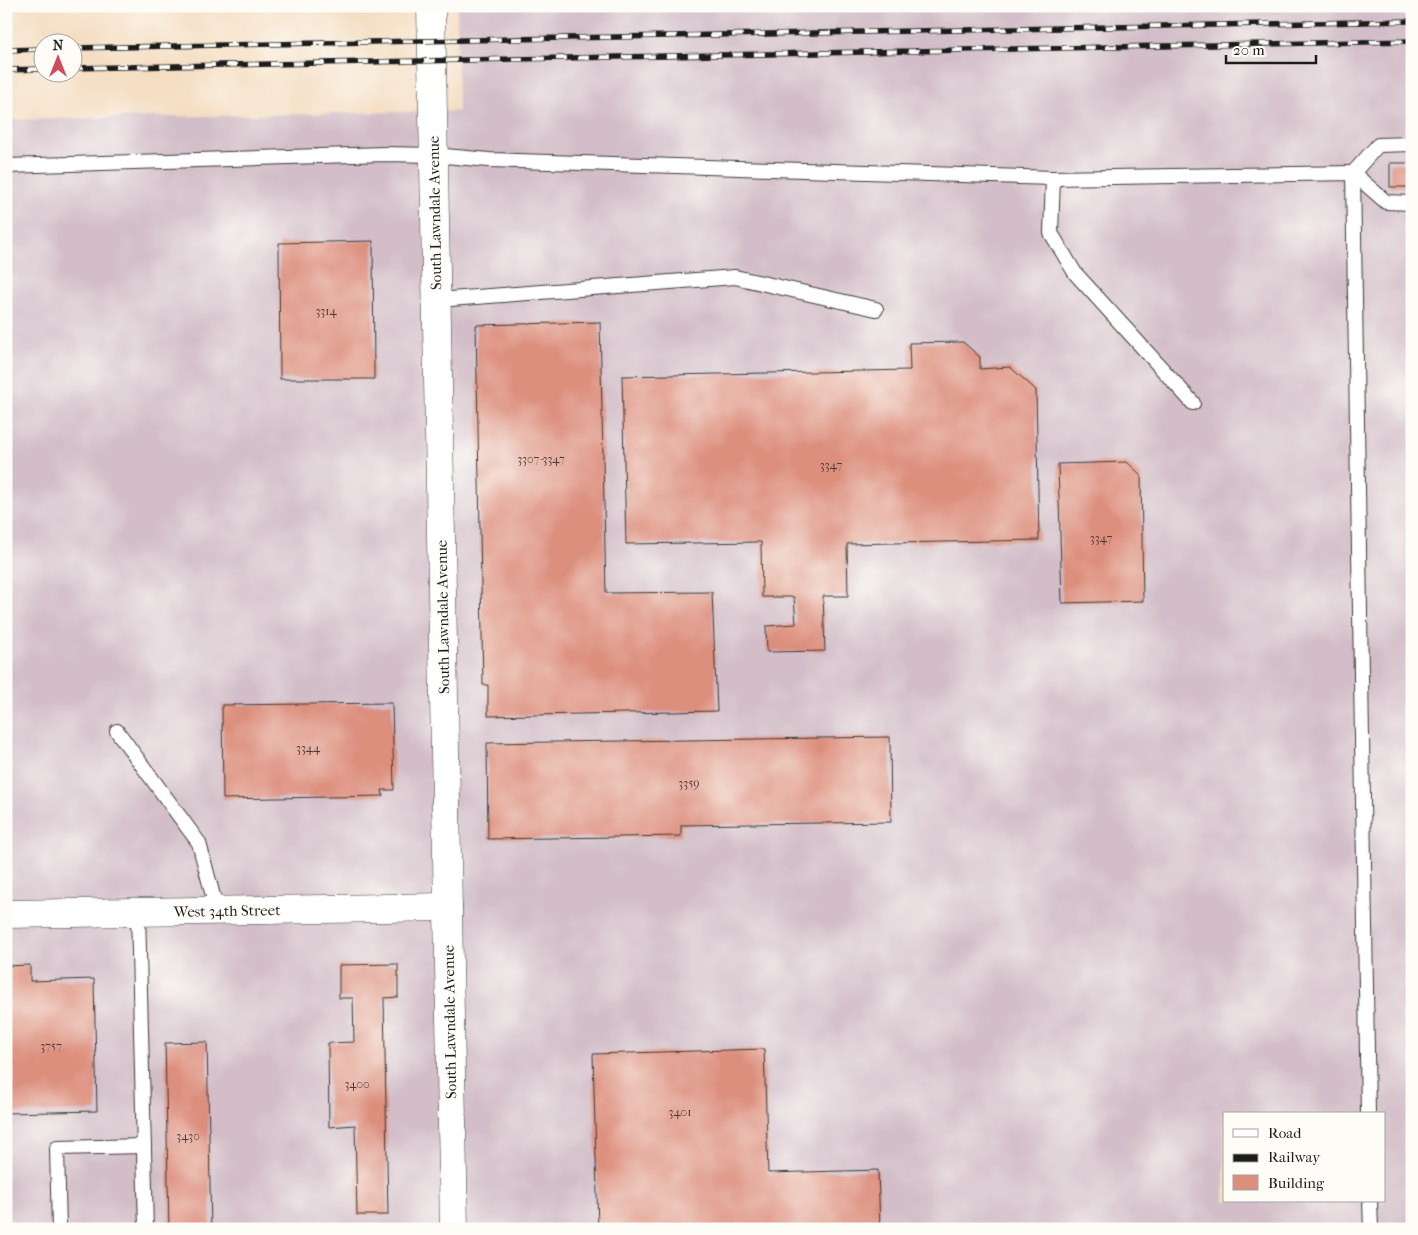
<svg xmlns="http://www.w3.org/2000/svg" width="1418" height="1235" font-family="'IM FELL French Canon',serif">
	<style>
		.industrial { fill: #d2bdc8; fill-rule: evenodd }
		.building { fill: #dd8f7e }
		.lines { fill: none; stroke-linecap: round; stroke-linejoin: round }
		.lane-casing { stroke: #3c3935; stroke-width: 16 }
		.street-casing { stroke: #3c3935; stroke-width: 29 }
		.lane { stroke: #fff; stroke-width: 14 }
		.street { stroke: #fff; stroke-width: 28 }
		.rail-casing { stroke: #1c1c1c; stroke-width: 5.5 }
		.rail { stroke: #fdfcf7; stroke-width: 4; stroke-dasharray: 11; stroke-linecap: butt }
		.labels { text-anchor: middle; stroke-width: 4; stroke-linejoin: round; paint-order: stroke }
		.number-label { font-size: 12px; fill: #4c3934 }
		.street-label { font-size: 15px; fill: #1c1c1c; stroke: #fdfcf7 }
	</style>
	<rect width="100%" height="100%" fill="#fdfcf7"/>
	<filter id="ink" filterUnits="userSpaceOnUse"><feTurbulence type="fractalNoise" baseFrequency=".02" numOctaves="2"/><feDisplacementMap in="SourceGraphic" scale="10" xChannelSelector="R" yChannelSelector="G"/><feConvolveMatrix kernelMatrix="1 2 1 2 8 2 1 2 1" color-interpolation-filters="sRGB"/></filter>
	<filter id="wash" filterUnits="userSpaceOnUse"><feTurbulence type="fractalNoise" baseFrequency=".0096" numOctaves="4" result="noise"/><feDisplacementMap in="SourceGraphic" scale="20" xChannelSelector="R" yChannelSelector="G"/><feGaussianBlur stdDeviation="1.12" result="paint"/><feColorMatrix in="noise" values="0 0 0 0 0 0 0 0 0 0 0 0 0 0 0 0 0 1.4 0 .05"/><feComposite in="paint" operator="in"/></filter>
	<g filter="url(#wash)">
		<rect width="100%" height="100%" fill="#f4ddc1"/>
		<path class="industrial" d="M457,6H1412V1229H6V120L458,111ZM1224,1114H1384V1201H1224Z"/>
		<g id="blocks">
			<g class="building">
				<rect x="1390" y="163" width="22" height="24"/>
				<polygon points="373,241 374,379 280,379 279,243"/>
				<polygon points="600,322 606,593 712,592 717,711 488,716 488,685 483,685 476,325"/>
				<polygon points="963,342 980,357 980,369 1010,367 1036,390 1039,540 847,544 848,596 823,596 825,651 767,652 766,626 796,624 794,597 762,597 761,542 626,544 622,376 910,370 909,343"/>
				<polygon points="1127,462 1141,475 1143,601 1062,603 1058,464"/>
				<polygon points="392,703 394,790 382,790 383,796 223,799 222,705"/>
				<polygon points="890,737 891,822 681,825 681,836 488,839 487,743"/>
				<polygon points="398,964 398,997 384,998 388,1215 357,1215 355,1125 329,1127 328,1043 354,1042 353,998 339,998 339,965"/>
				<polygon points="30,965 30,981 94,979 97,1111 6,1113 6,966"/>
				<polygon points="207,1042 211,1229 169,1229 165,1043"/>
				<polygon points="764,1049 768,1173 878,1170 880,1228 598,1229 593,1054"/>
			</g>
		</g>
	</g>
	<g filter="url(#ink)">
		<use href="#blocks" fill-opacity="0" stroke="#3c3935" stroke-width="1"/>
		<g class="lines">
			<defs>
				<g id="lane">
					<polyline points="6,166 385,154 434,155 489,160 1053,178 1353,173 1386,202 1412,203"/>
					<polyline points="1053,178 1051,233 1075,273 1193,403"/>
					<polyline points="437,300 735,277 876,309"/>
					<polyline points="117,731 199,843 217,911"/>
					<polyline points="138,912 146,1229"/>
					<polyline points="1368,1114 1353,173 1378,145 1412,144"/>
					<polyline points="1370,1201 1371,1229"/>
					<polyline points="59,1229 57,1148 144,1146"/>
				</g>
				<g id="street">
					<polyline points="431,6 454,1229"/>
					<polyline points="6,914 448,907"/>
				</g>
			</defs>
			<use href="#lane" class="lane-casing"/>
			<use href="#street" class="street-casing"/>
			<use href="#lane" class="lane"/>
			<use href="#street" class="street"/>
			<defs>
				<g id="rail">
					<polyline points="72,48 1412,21"/>
					<polyline points="6,50 42,49"/>
					<polyline points="72,68 1412,41"/>
					<polyline points="6,70 42,69"/>
				</g>
			</defs>
			<use href="#rail" class="rail-casing"/>
			<use href="#rail" class="rail"/>
		</g>
	</g>
	<g class="labels">
		<g class="number-label">
			<text x="326" y="315">3314</text>
			<text x="541" y="463">3307-3347</text>
			<text x="831" y="469">3347</text>
			<text x="1101" y="542">3347</text>
			<text x="308" y="752">3344</text>
			<text x="689" y="787">3359</text>
			<text x="51" y="1050">3757</text>
			<text x="357" y="1088">3400</text>
			<text x="680" y="1116">3401</text>
			<text x="188" y="1140">3430</text>
		</g>
		<g class="street-label">
			<text transform="translate(435 213) rotate(-91)" y="5">South Lawndale Avenue</text>
			<text transform="translate(443 617) rotate(-91)" y="5">South Lawndale Avenue</text>
			<text transform="translate(227 911) rotate(-1)" y="5">West 34th Street</text>
			<text transform="translate(450 1022) rotate(-91)" y="5">South Lawndale Avenue</text>
		</g>
	</g>
	<rect width="1418" height="1235" fill="none" stroke="#fdfcf7" stroke-width="25"/>
	<rect x="1223" y="1112" width="162" height="90" fill="#fdfcf7" stroke="#a3a29f"/>
	<rect x="1233" y="1129" width="25" height="8" fill="#ffffff" stroke="#a3a29f"/>
	<text x="1268" y="1138" font-size="15" fill="#1c1c1c">Road</text>
	<rect x="1233" y="1154" width="25" height="8" fill="#1c1c1c" stroke="#a3a29f"/>
	<text x="1268" y="1162" font-size="15" fill="#1c1c1c">Railway</text>
	<rect x="1233" y="1175" width="25" height="15" fill="#dd8f7e" stroke="#a3a29f"/>
	<text x="1268" y="1188" font-size="15" fill="#1c1c1c">Building</text>
	<g transform="translate(58 58)"><circle r="24" fill="#fdfcf7" stroke="#a3a29f"/>
	<path d="M0-4L9 19L0 12L-9 19Z" fill="#d1495b"/>
	<text y="-8" font-size="14" font-weight="bold" text-anchor="middle" fill="#1c1c1c">N</text>
	</g>
	<path d="M1226 55v8h90v-8" fill="none" stroke="#1c1c1c" stroke-width="2.5"/>
	<text x="1233" y="55" font-size="15" fill="#1c1c1c" stroke="#fdfcf7" stroke-width="4" paint-order="stroke">20 m</text>
</svg>
